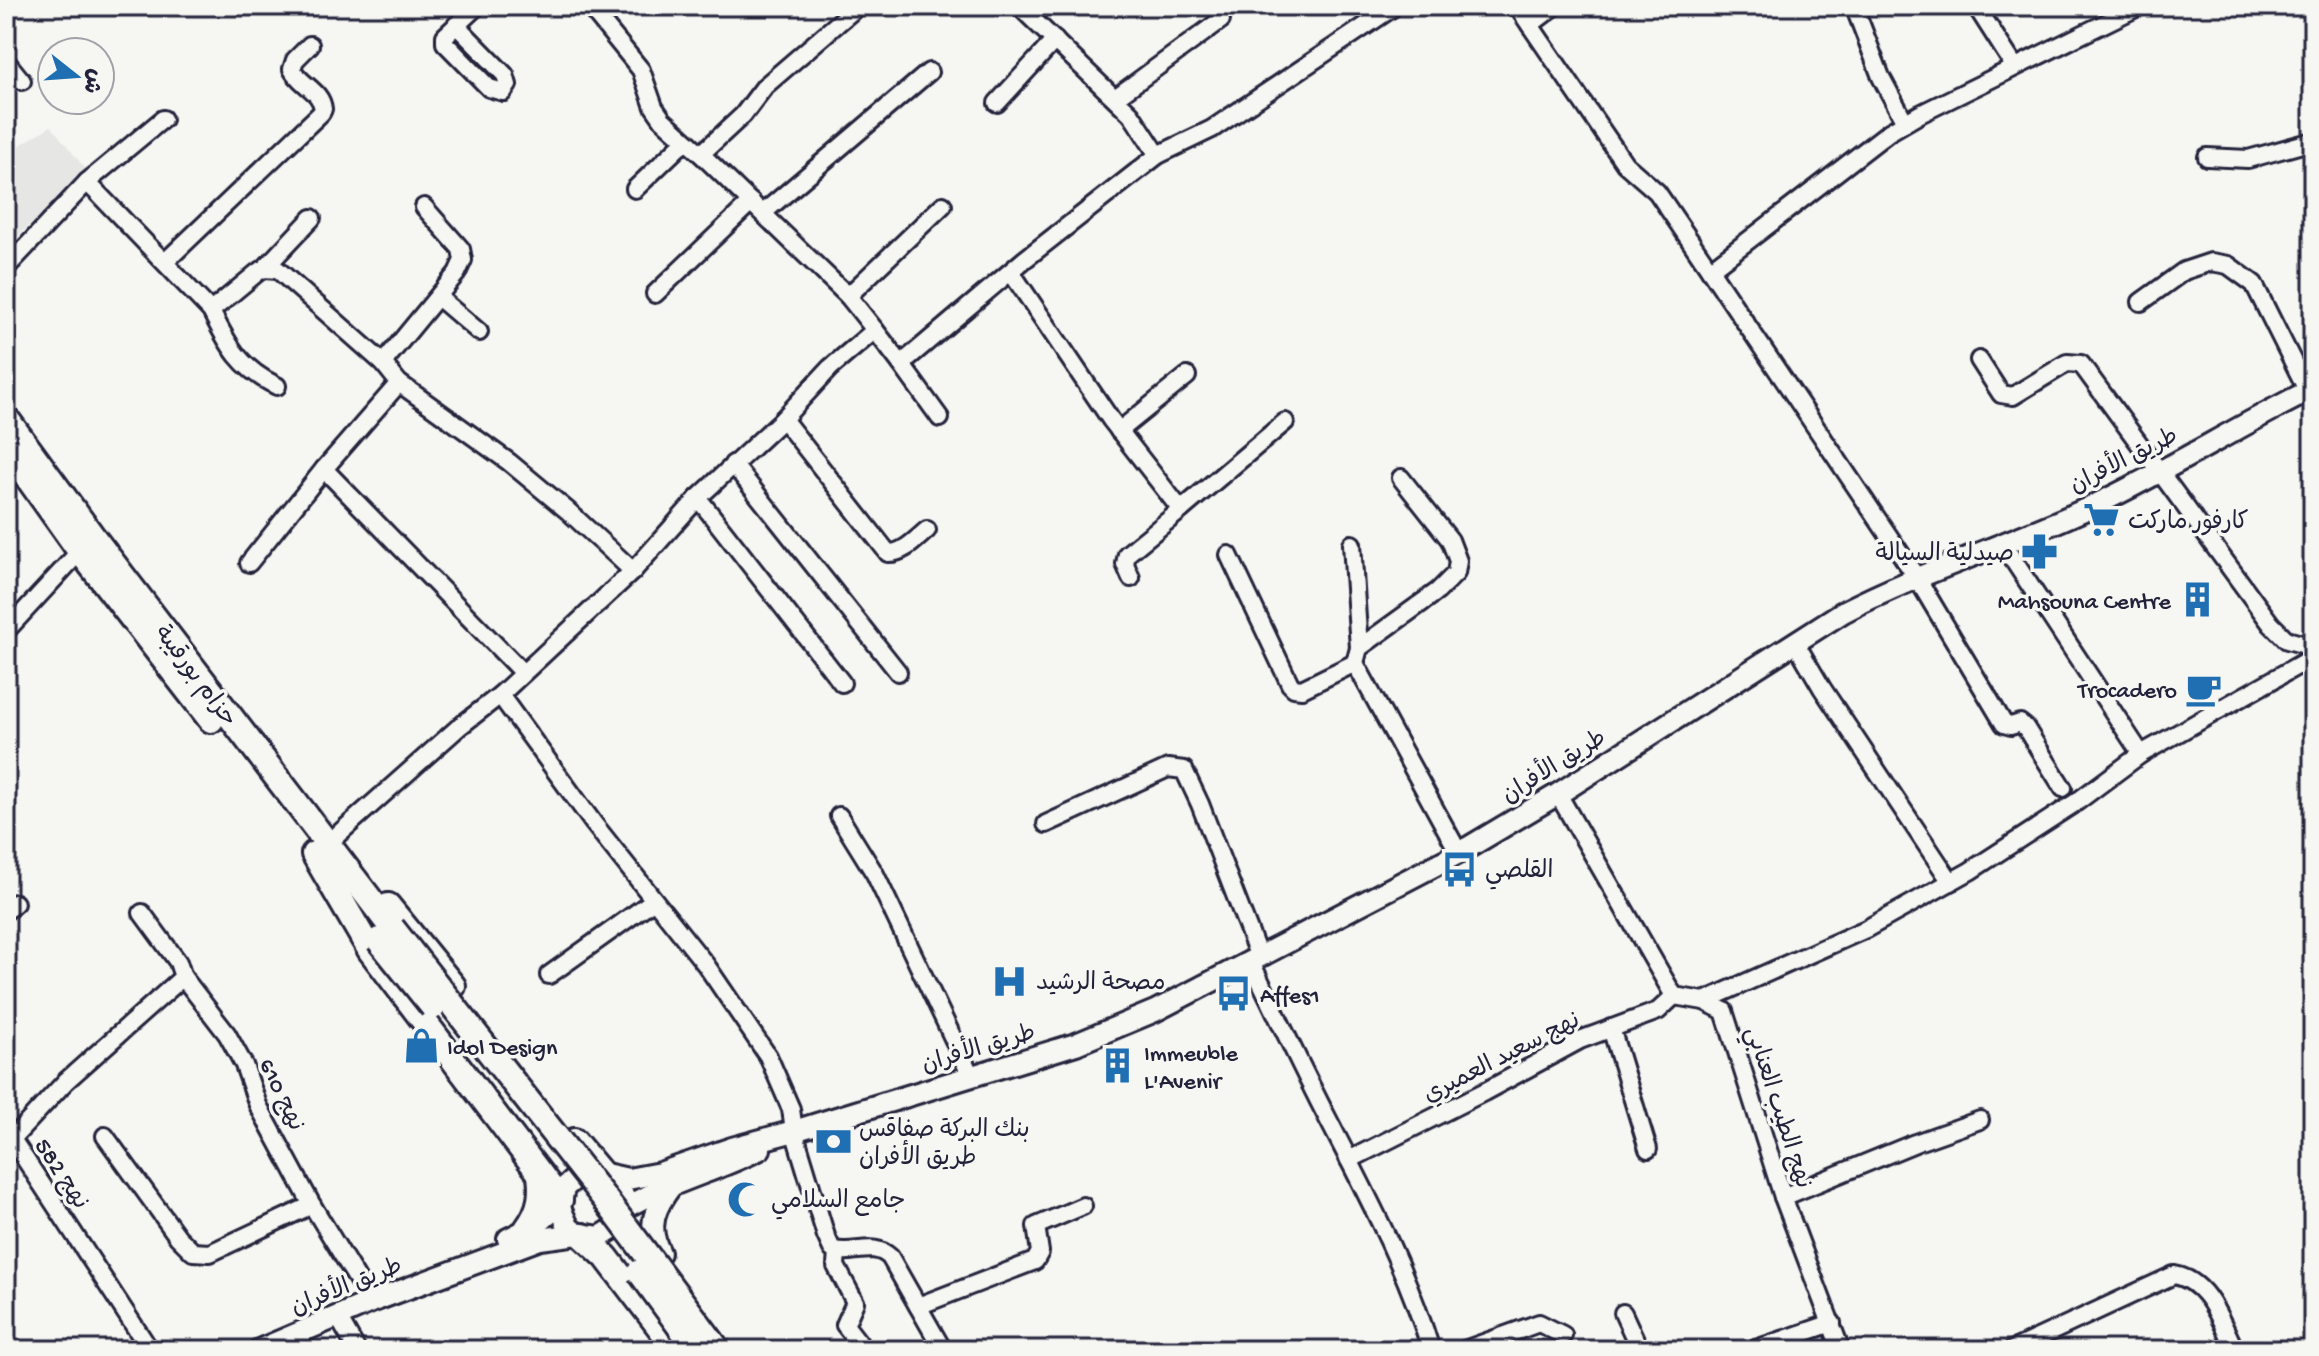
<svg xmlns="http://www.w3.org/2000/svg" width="2319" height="1356" font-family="'Gochi Hand','Playpen Sans Arabic',sans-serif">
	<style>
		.built { fill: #e6e6e4 }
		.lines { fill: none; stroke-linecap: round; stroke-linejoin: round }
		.minor-casing { stroke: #22223b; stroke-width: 22 }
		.major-casing { stroke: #22223b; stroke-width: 26 }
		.highway-casing { stroke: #22223b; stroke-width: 30 }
		.minor { stroke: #f6f6f2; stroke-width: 16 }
		.major { stroke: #f6f6f2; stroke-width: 20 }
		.highway { stroke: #f6f6f2; stroke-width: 24 }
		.highway-bridge-casing { stroke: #22223b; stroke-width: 30; stroke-linecap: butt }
		.highway-bridge { stroke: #f6f6f2; stroke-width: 24 }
		.labels { text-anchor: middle; stroke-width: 7; stroke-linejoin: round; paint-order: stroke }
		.street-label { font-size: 24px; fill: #22223b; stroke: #f6f6f2 }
		.poi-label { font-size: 24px; fill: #22223b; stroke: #f6f6f2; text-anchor: start }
	</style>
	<rect width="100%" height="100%" fill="#f6f6f2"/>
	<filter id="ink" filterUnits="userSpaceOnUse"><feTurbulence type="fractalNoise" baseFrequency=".0125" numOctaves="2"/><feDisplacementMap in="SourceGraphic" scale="16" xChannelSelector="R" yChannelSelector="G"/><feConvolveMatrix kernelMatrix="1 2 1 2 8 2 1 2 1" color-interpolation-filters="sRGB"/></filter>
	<g filter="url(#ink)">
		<polygon class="built" points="51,126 88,172 6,247 6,154"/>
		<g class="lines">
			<defs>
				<g id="minor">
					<path d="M589,6L641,70L654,107L663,120L701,154L848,296L875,330L830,368L783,419L698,498L633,571L500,695L594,824L706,965L768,1056L791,1109L794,1131L826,1236L832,1249C852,1257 872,1240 890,1257L943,1350"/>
					<polyline points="1019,6 1131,114 1158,155"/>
					<polyline points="1517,6 1625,164 1657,192 1710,270"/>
					<polyline points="1854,6 1881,77 1905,122"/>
					<polyline points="1976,6 2015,67"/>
					<polyline points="456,25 505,75 508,85 503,92 489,88 445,43 445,36 477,6"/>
					<polyline points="1530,25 1555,6"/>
					<polyline points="6,61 22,81"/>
					<polyline points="1115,98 1221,20"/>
					<polyline points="997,103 1055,40"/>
					<polyline points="701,154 743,115 765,86 858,6"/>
					<polyline points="2207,157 2248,159 2313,141"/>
					<path d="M87,182L211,311C229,347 241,369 277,386"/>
					<polyline points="635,189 685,141"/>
					<polyline points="763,213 929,72"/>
					<path d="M165,262L321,113L323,109C321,90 300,85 292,69L295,60L310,45"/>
					<polyline points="6,268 87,182 163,119"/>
					<polyline points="264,269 312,218"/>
					<polyline points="1011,272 1111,420 1181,510 1285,422"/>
					<polyline points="655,294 751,202"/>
					<polyline points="848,296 943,205"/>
					<polyline points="438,297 479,332"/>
					<polyline points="2141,302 2184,271 2211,262 2228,265 2254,284 2308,392"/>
					<polyline points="211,311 258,272 264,269 278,270 383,363 399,383 509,462 568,511 633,571"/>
					<polyline points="875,330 901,364 1024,260 1158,155 1212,129 1392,8"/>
					<polyline points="1979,360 2001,394 2013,396 2067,363 2081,364 2271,624 2287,640 2313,647"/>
					<polyline points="383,363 457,273 463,260 461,249 424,207"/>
					<polyline points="901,364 940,418"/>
					<path d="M783,419L888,553C903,554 916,539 927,530"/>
					<polyline points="1119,431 1187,376"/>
					<polyline points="733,464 898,672"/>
					<polyline points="324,469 523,673"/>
					<polyline points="698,498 842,683"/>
					<polyline points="1352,544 1359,648"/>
					<polyline points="2004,546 2141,754"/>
					<polyline points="1229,555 1290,684 1294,688 1302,689 1355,663 1459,853"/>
					<polyline points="249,563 324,469 399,383"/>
					<polyline points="1131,578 1125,564 1127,554 1181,510"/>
					<polyline points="6,631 80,551"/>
					<polyline points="1795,642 1822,688 1951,882"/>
					<polyline points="1355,663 1359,648 1438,591 1456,573 1458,561 1450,540 1401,478"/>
					<polyline points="2063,788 2025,727 2020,723 2011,726 2004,724 1917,578 1710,270 1889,132 1920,114 2140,6"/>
					<polyline points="1558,794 1674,996 1704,1001 1724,1011 1783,1197 1841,1350"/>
					<polyline points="839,816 875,874 971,1076"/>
					<polyline points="1046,824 1168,768 1184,770 1200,804 1259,957"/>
					<polyline points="326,845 459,727 500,695"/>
					<polyline points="6,911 15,903"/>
					<polyline points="142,913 178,962 183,977 227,1034 244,1065 258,1105 312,1205 371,1302"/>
					<path d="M1251,962C1277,1015 1302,1069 1329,1121C1367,1195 1407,1270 1431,1350"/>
					<polyline points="549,975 654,900"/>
					<polyline points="1704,1001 1866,929 1970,871 2078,801 2141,754 2313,657"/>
					<polyline points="1611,1028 1648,1149"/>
					<polyline points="105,1136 178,1237 193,1252 210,1253 312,1205"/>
					<polyline points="1349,1160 1484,1092 1580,1040 1658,1011 1674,996"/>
					<polyline points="1783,1197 1915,1143 1980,1120"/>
					<polyline points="837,1251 836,1266 855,1302 845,1325 859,1343 860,1350"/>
					<polyline points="918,1306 1035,1261 1040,1252 1036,1226 1083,1206"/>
					<polyline points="1623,1313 1640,1350"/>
					<polyline points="338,1317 357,1350"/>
					<polyline points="150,1350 12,1139 66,1081 183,977"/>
					<polyline points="1464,1350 1539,1323 1563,1335"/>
					<polyline points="1753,1350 1832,1323"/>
					<path d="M2012,1350L2174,1275C2208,1280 2221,1322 2235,1350"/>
				</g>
				<g id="major">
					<path d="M611,1177L619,1184L626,1204L619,1225L600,1237L578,1234L569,1228L560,1208L564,1188L580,1174L601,1173L628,1179L660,1173L732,1148L794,1131L1076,1044L1155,1011L1459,853L1558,794L1843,612C1924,570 2013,544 2097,504C2171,469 2239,425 2313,389"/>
					<path d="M625,1208C668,1183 716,1171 760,1149"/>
					<path d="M525,1228C540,1208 541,1192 537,1168"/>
					<polyline points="508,1239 536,1225 560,1204"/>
					<path d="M660,1253C646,1226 655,1207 672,1185"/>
					<polyline points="259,1350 371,1302 540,1239 578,1234"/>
				</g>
				<g id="highway">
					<polyline points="6,418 93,537 392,928"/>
					<polyline points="6,447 80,551 211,720"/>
					<polyline points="314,854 370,950 560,1200"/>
					<polyline points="388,906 453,986"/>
					<polyline points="574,1141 601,1173"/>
					<polyline points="583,1236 606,1257 677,1350"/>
				</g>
			</defs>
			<use href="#minor" class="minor-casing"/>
			<use href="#major" class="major-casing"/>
			<use href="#highway" class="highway-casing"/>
			<use href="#minor" class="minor"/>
			<use href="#major" class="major"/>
			<use href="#highway" class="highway"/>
			<defs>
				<g id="highway-bridge">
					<polyline points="392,928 605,1199 718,1350"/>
					<polyline points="379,940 433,1007"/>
					<polyline points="640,1272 697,1350"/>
				</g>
			</defs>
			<use href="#highway-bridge" class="highway-bridge-casing"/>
			<use href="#highway-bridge" class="highway-bridge"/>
		</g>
	</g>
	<defs>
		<symbol id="supermarket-bare" viewBox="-9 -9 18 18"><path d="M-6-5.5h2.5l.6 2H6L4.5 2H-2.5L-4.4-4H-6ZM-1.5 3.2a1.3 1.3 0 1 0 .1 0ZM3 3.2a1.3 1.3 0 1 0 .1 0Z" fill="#1f6fb2" stroke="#f6f6f2" stroke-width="2.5" paint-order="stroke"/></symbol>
		<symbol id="pharmacy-bare" viewBox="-9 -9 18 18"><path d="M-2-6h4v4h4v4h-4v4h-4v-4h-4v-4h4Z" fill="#1f6fb2" stroke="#f6f6f2" stroke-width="2.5" paint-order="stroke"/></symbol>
		<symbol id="building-bare" viewBox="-9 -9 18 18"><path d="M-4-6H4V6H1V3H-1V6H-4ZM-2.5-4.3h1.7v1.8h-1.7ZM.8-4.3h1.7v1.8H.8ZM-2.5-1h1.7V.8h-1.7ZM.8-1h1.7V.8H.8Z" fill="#1f6fb2" stroke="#f6f6f2" stroke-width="2.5" paint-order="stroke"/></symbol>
		<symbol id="cafe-bare" viewBox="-9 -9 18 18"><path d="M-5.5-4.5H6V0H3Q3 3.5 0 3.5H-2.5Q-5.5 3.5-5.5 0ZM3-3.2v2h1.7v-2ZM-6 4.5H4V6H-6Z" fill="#1f6fb2" stroke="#f6f6f2" stroke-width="2.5" paint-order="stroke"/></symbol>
		<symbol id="bus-bare" viewBox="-9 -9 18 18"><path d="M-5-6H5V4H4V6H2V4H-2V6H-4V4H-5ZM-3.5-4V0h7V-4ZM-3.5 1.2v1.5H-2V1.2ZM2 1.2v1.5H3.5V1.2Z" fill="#1f6fb2" stroke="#f6f6f2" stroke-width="2.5" paint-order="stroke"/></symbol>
		<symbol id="hospital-bare" viewBox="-9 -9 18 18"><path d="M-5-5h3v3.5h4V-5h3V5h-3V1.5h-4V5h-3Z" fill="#1f6fb2" stroke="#f6f6f2" stroke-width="2.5" paint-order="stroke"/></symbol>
		<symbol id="shop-bare" viewBox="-9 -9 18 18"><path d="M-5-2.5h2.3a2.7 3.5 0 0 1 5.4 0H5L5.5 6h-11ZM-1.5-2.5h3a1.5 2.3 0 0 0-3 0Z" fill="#1f6fb2" stroke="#f6f6f2" stroke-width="2.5" paint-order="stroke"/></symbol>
		<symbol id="bank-bare" viewBox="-9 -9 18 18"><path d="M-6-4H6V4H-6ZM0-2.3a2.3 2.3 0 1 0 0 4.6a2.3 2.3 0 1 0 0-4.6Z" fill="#1f6fb2" stroke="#f6f6f2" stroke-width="2.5" paint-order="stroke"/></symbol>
		<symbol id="mosque-bare" viewBox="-9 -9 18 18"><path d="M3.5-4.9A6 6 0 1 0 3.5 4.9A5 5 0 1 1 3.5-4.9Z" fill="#1f6fb2" stroke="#f6f6f2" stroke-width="2.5" paint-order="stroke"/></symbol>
	</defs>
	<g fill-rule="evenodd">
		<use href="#supermarket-bare" x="2076" y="494" width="51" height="51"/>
		<use href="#pharmacy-bare" x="2014" y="526" width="51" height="51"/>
		<use href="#building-bare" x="2172" y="574" width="51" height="51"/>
		<use href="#cafe-bare" x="2178" y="664" width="51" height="51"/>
		<use href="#bus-bare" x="1434" y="844" width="51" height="51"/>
		<use href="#hospital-bare" x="984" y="956" width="51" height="51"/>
		<use href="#bus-bare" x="1208" y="968" width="51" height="51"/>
		<use href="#shop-bare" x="396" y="1020" width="51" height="51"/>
		<use href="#building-bare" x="1092" y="1040" width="51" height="51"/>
		<use href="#bank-bare" x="808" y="1116" width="51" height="51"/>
		<use href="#mosque-bare" x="720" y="1174" width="51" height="51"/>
	</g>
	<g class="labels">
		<g class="street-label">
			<text transform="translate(2123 459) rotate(-27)" y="8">طريق الأفران</text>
			<text transform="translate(197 675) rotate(53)" y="8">حزام بورقيبة</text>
			<text transform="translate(1553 765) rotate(-32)" y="8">طريق الأفران</text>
			<text transform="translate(978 1047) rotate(-17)" y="8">طريق الأفران</text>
			<text transform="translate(1501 1056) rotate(-27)" y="8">نهج سعيد العميري</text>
			<text transform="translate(283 1094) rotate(65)" y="8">نهج 610</text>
			<text transform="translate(1780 1107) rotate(72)" y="8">نهج الطيب العنابي</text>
			<text transform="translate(63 1173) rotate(57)" y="8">نهج 582</text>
			<text transform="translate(346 1285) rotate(-22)" y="8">طريق الأفران</text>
		</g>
		<g class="poi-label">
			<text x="2128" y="528">كارفور ماركت</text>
			<text x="2014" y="560" text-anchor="end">صيدلية السيالة</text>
			<text x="2171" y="608" text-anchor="end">Mahsouna Centre</text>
			<text x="2177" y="697" text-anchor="end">Trocadero</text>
			<text x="1485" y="877">القلصي</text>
			<text x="1036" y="989">مصحة الرشيد</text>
			<text x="1260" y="1002">Affes1</text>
			<text x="447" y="1054">Idol Design</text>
			<text x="1144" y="1060">Immeuble<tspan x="1144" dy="28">L'Avenir</tspan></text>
			<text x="859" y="1136">بنك البركة صفاقس<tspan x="859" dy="28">طريق الأفران</tspan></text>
			<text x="771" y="1207">جامع السلامي</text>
		</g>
	</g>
	<rect width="2319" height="1356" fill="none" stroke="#f6f6f2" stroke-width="32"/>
	<rect x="16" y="16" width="2287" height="1324" fill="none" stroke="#22223b" stroke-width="3" filter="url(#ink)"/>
	<g transform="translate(76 76) rotate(107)"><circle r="38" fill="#f6f6f2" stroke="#a1a1a9" stroke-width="2"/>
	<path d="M0-6L14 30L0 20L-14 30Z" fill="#1f6fb2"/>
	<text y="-12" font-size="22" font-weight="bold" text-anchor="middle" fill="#22223b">ش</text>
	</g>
</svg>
